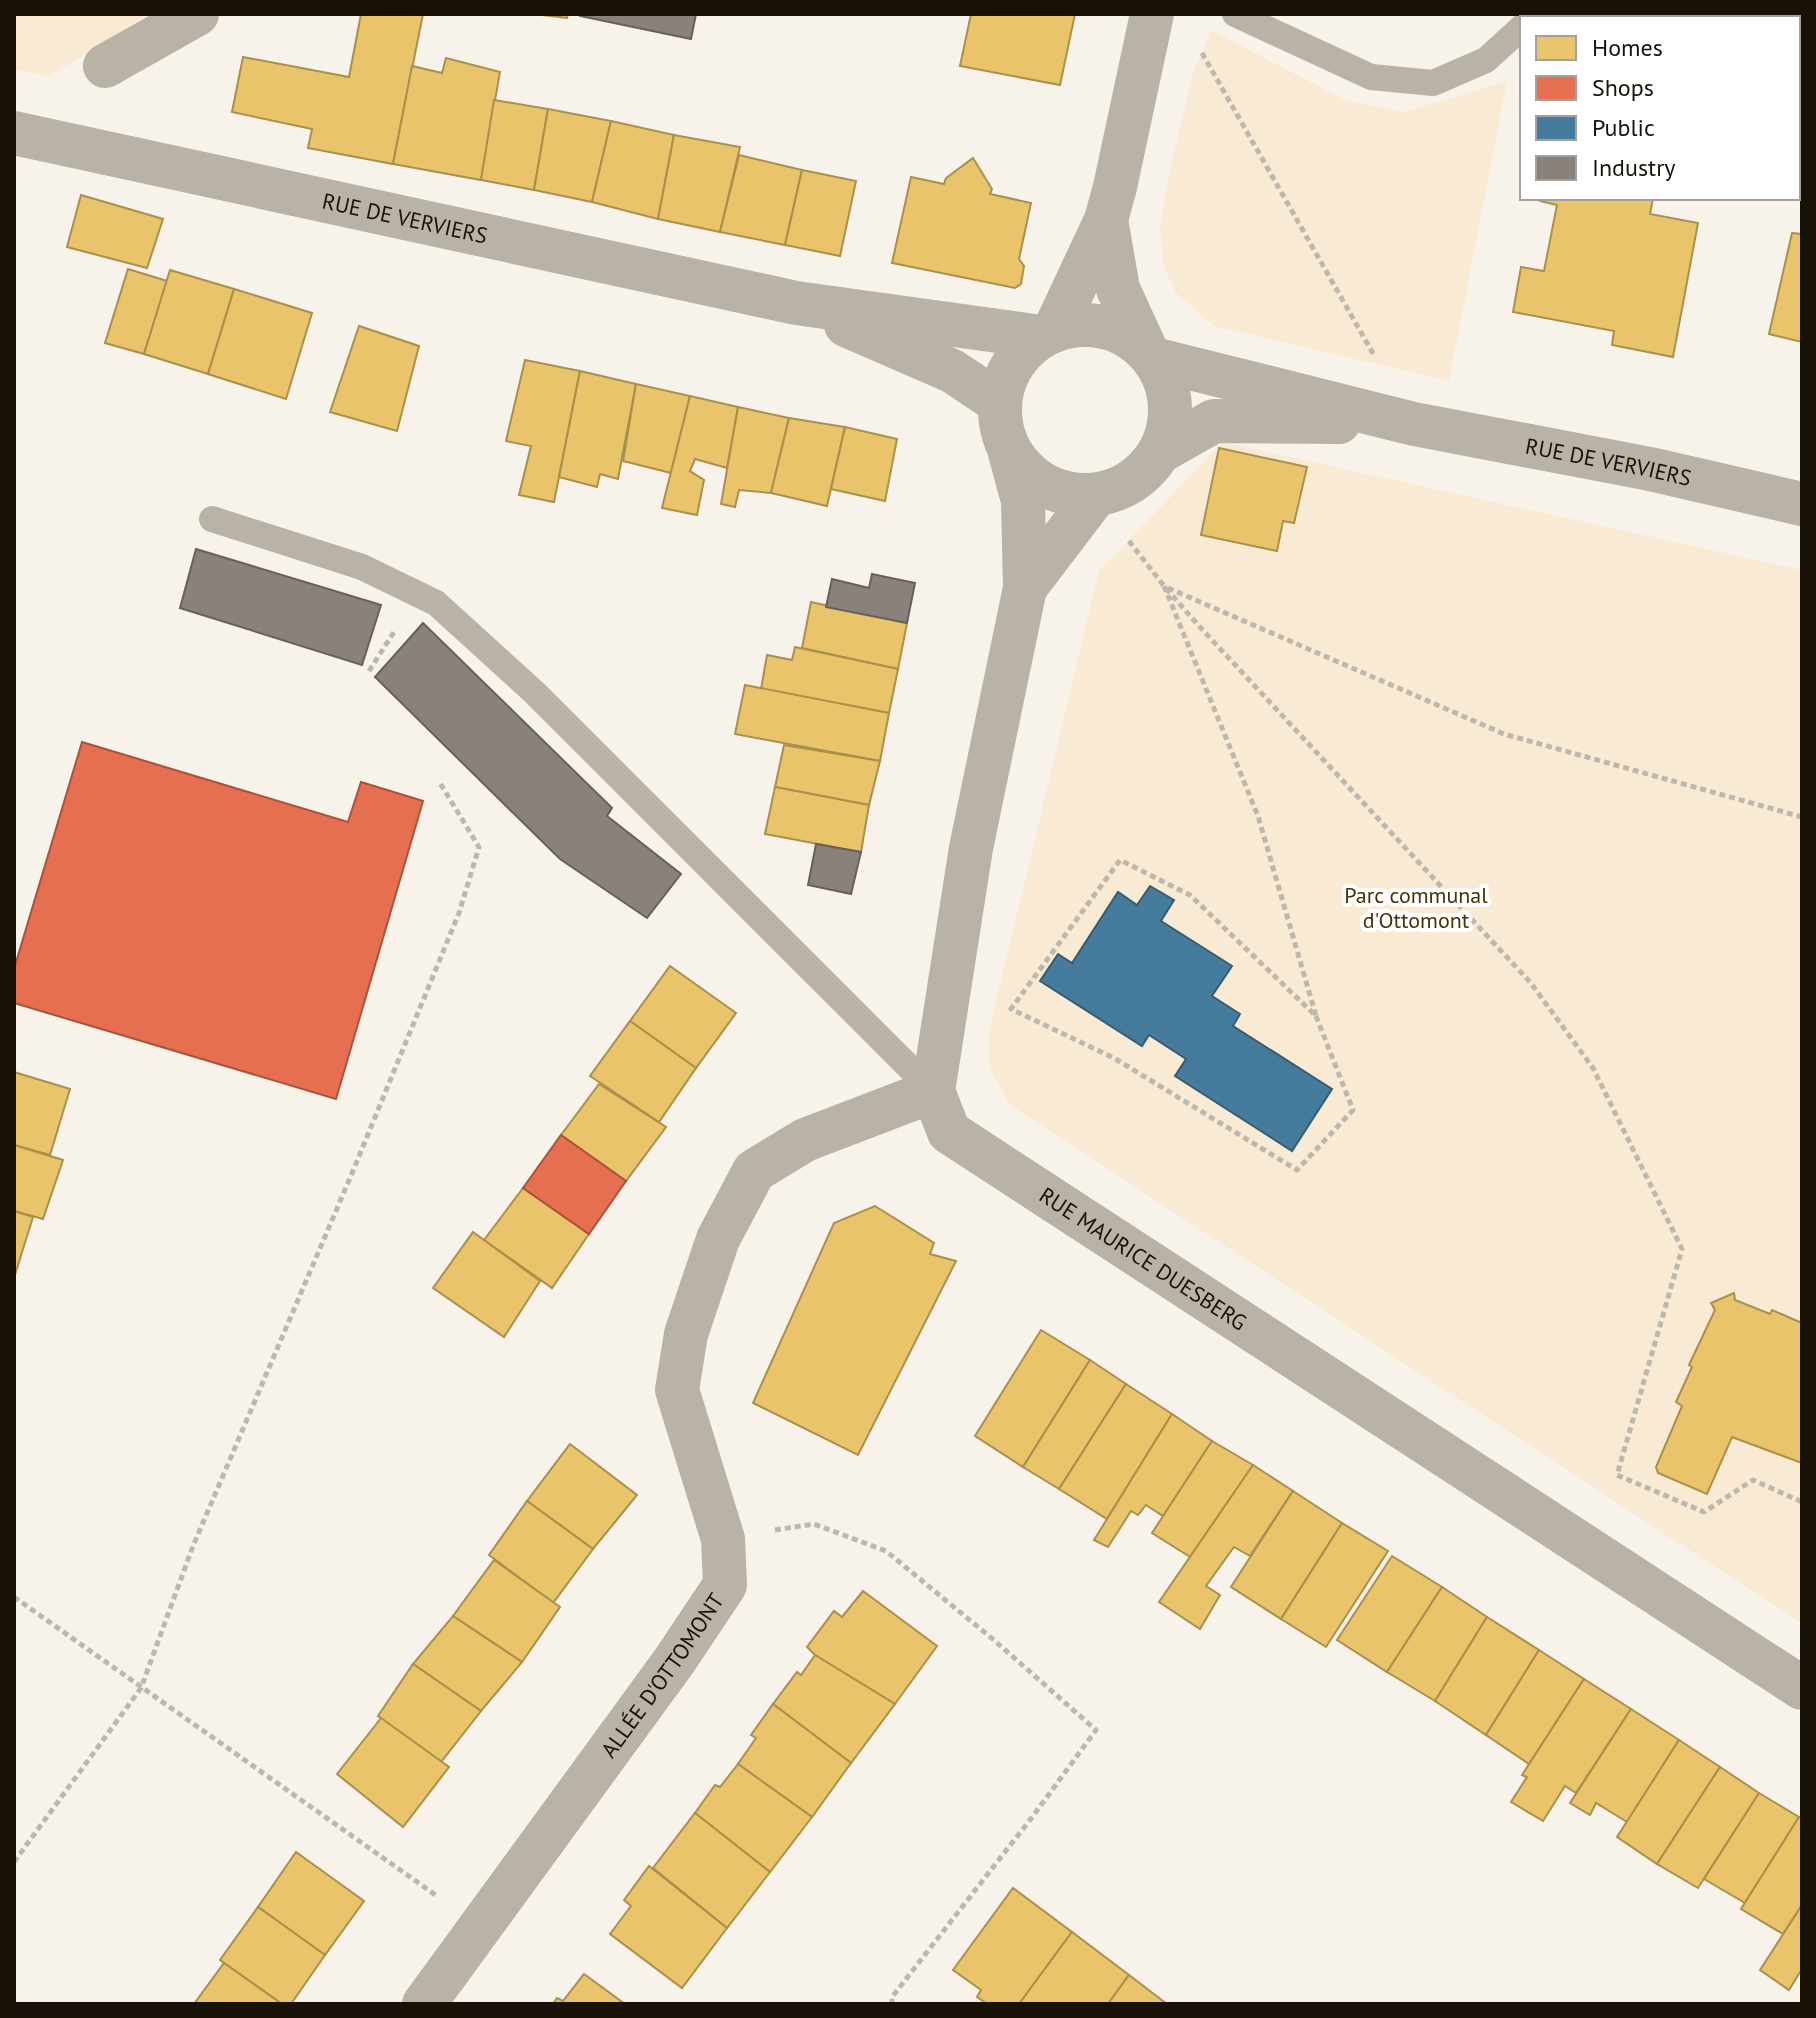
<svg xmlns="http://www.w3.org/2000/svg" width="1816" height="2018" font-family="'PT Sans',sans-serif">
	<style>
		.built { fill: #fceed7 }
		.green { fill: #f9ead3 }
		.homes { fill: #e9c46a; stroke: #aa8f4d; stroke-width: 2 }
		.shops { fill: #e76f51; stroke: #a9533b; stroke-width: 2 }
		.public { fill: #457b9d; stroke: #385c71; stroke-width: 2 }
		.industry { fill: #8a817c; stroke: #68605a; stroke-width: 2 }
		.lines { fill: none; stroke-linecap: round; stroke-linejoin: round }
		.path { stroke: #bdb8ae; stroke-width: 5; stroke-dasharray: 6 4; stroke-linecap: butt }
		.service { stroke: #b9b2a7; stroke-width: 26 }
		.minor { stroke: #b9b2a7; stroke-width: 44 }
		.tertiary { stroke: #b9b2a7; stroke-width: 44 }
		.labels { text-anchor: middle; stroke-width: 8; stroke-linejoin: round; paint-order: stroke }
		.street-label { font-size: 22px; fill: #181209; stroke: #fff }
		.park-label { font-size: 22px; fill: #453008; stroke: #fff }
	</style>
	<rect width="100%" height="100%" fill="#f8f3ea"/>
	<polygon class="built" points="1782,14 1802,14 1802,95 1798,94 1798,18 1780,18"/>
	<g class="green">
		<polygon points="14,14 149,14 49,76 14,70"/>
		<polygon points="1211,30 1347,101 1405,112 1507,81 1449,381 1214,326 1175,292 1164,266 1160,227 1170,170 1193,73"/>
		<polygon points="1223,442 1802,570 1802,1624 1010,1105 990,1068 990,1027 1099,571"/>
	</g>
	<g class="homes">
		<polygon points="361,14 423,14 393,164 308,148 312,129 232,112 243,57 349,77"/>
		<polygon points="533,14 568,14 567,18"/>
		<polygon points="971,14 1075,14 1060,85 960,66"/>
		<polygon points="446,58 500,72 481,180 393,164 412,66 442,73"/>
		<polygon points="494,100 548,109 534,190 481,180"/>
		<polygon points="548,109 611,121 592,202 534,190"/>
		<polygon points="611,121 674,135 658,219 592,202"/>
		<polygon points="674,135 740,147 720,232 658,219"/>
		<polygon points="739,155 802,170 785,245 720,232"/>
		<polygon points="973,158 992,189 990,194 1031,203 1019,259 1024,266 1021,284 1015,288 892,263 911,177 944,184 946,178"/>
		<polygon points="802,170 856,181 840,256 785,245"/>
		<polygon points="81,195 163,219 147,268 67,247"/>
		<polygon points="1540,198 1653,198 1650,214 1698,223 1673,357 1612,345 1614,331 1513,312 1521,267 1544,271 1557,205 1540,201"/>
		<polygon points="1792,233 1802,234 1802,342 1769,334"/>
		<polygon points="128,269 167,281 144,354 105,343"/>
		<polygon points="170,270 234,289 208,374 144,354"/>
		<polygon points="234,289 312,313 286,399 208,374"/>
		<polygon points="359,326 419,346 397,431 330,412"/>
		<polygon points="525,360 580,371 554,502 519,495 531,446 506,441"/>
		<polygon points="580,371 636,384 618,479 600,474 597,487 559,477"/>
		<polygon points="636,384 690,396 671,473 623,461"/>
		<polygon points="690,396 738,407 727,468 695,459 690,471 704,480 697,515 662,508"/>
		<polygon points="738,407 789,418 771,493 739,490 735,507 721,504"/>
		<polygon points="789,418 845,427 827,506 771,493"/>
		<polygon points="845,427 897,439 885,501 831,489"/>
		<polygon points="1219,448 1307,467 1294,523 1283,521 1277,551 1201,535"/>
		<polygon points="811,602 907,623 898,669 802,648"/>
		<polygon points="795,647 898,669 889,713 761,689 767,655 792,660"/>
		<polygon points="745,685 889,713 880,761 735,734"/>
		<polygon points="784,745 880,761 869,805 775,787"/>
		<polygon points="775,787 869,805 861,852 765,834"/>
		<polygon points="670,966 736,1013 696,1068 630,1021"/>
		<polygon points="630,1021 696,1068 659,1122 590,1076"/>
		<polygon points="14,1072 70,1089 50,1155 14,1145"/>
		<polygon points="599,1084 666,1127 626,1181 561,1135"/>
		<polygon points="14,1145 63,1160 43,1219 14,1211"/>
		<polygon points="523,1188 589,1234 552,1288 484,1240"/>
		<polygon points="875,1206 934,1243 930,1254 956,1261 858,1455 753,1403 834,1223"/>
		<polygon points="14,1211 33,1217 14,1278"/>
		<polygon points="473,1232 540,1281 504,1337 433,1288"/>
		<polygon points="1734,1293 1735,1300 1770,1314 1772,1310 1802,1323 1802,1463 1732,1437 1707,1494 1658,1473 1656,1467 1682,1406 1676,1402 1692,1367 1689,1365 1715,1310 1711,1303"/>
		<polygon points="1041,1330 1090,1360 1023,1467 975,1436"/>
		<polygon points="1090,1360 1126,1384 1059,1489 1023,1467"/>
		<polygon points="1126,1384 1172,1414 1107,1519 1059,1489"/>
		<polygon points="1172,1414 1212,1441 1163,1516 1146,1505 1138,1515 1131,1511 1108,1547 1094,1540"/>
		<polygon points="1212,1441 1253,1465 1190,1557 1152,1533"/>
		<polygon points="570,1444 637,1495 593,1549 527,1501"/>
		<polygon points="1253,1465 1293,1491 1250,1556 1234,1547 1206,1586 1220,1595 1200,1629 1159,1602"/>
		<polygon points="1293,1491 1342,1523 1281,1619 1231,1587"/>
		<polygon points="527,1501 593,1549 553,1603 489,1555"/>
		<polygon points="1342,1523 1388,1551 1326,1647 1281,1619"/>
		<polygon points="1392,1556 1442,1587 1387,1672 1337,1640"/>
		<polygon points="494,1560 560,1607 522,1662 453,1616"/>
		<polygon points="1442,1587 1487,1617 1435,1701 1387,1672"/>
		<polygon points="863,1591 937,1646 895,1704 815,1655 807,1647 834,1611 842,1617"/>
		<polygon points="453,1616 522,1662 481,1711 413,1664"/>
		<polygon points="1487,1617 1539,1650 1486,1735 1435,1701"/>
		<polygon points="1539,1650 1584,1679 1529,1764 1486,1735"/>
		<polygon points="815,1655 895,1704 851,1763 773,1704 797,1672 801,1675"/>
		<polygon points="413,1664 481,1711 441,1762 378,1716"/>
		<polygon points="1584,1679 1631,1709 1576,1793 1565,1786 1543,1821 1511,1802 1527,1777 1522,1775"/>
		<polygon points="773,1704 851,1763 812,1817 738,1764 756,1738 751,1735"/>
		<polygon points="1631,1709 1679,1740 1627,1822 1596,1803 1590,1815 1570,1803"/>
		<polygon points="381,1718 449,1767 403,1827 337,1774"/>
		<polygon points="1679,1740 1720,1767 1657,1864 1617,1837"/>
		<polygon points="738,1764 812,1817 770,1872 695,1813 715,1785 720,1787"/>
		<polygon points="1720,1767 1759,1793 1698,1888 1657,1864"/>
		<polygon points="1759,1793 1799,1817 1745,1903 1704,1879"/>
		<polygon points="695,1813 770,1872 727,1928 653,1868"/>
		<polygon points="1799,1817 1802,1818 1802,1905 1783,1934 1741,1909"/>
		<polygon points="296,1852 364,1901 325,1955 258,1907"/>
		<polygon points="649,1866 727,1928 682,1988 610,1934 631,1906 624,1900"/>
		<polygon points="1013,1888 1072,1932 1019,2004 987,2004 977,1997 981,1990 953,1970"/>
		<polygon points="1802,1905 1802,1973 1800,1972 1789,1990 1760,1970"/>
		<polygon points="258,1907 325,1955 291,2004 282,2004 220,1960"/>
		<polygon points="1072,1932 1129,1975 1108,2004 1019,2004"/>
		<polygon points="224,1963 282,2004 194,2004"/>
		<polygon points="584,1974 625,2004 553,2004 557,1998 563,2001"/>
		<polygon points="1129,1975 1167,2004 1108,2004"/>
	</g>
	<g class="shops">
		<polygon points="82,742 348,822 361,782 423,801 336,1099 14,1003 14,969"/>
		<polygon points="561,1135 626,1181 589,1234 523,1188"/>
	</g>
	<polygon class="public" points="1150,886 1174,900 1161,921 1232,966 1212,996 1240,1014 1233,1026 1332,1089 1292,1151 1175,1076 1186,1059 1149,1035 1142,1046 1040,981 1058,954 1072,963 1118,892 1137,905"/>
	<g class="industry">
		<polygon points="580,14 696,14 691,39 580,16"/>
		<polygon points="196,549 381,605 362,665 180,608"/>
		<polygon points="872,574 915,583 907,623 826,607 832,579 869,588"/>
		<polygon points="423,623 612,808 607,816 681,874 647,918 560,859 375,677"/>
		<polygon points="816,844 861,852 851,894 808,885"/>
	</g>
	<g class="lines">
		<g class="path">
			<polyline points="1202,53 1375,357"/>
			<polyline points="1129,541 1164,586 1199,626 1530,982 1593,1068 1682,1249 1617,1475 1704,1512 1753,1480 1802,1502"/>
			<polyline points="1164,586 1258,816 1316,1016 1190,895 1120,860 1011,1009 1114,1058 1297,1170 1353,1110 1316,1016"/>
			<polyline points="1168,588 1504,734 1802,817"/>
			<polyline points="369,671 394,632"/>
			<polyline points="775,1530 814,1524 886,1551 995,1641 1096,1730 1033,1816 892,1997 892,2004"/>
			<polyline points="14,1597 437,1896"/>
			<polyline points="14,1862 141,1688 193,1546 350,1178 459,913 479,847 440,783"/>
		</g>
		<g class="service">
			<polyline points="1235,14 1371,77 1433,83 1486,60 1522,27"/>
			<polyline points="212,519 362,567 436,603 535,693 933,1091"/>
		</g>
		<g class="minor">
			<polyline points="105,66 197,14"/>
			<path id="s1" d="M1010,453L1023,501L1025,588L971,848L933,1091L949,1132L1802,1688"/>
			<polyline points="1025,588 1095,496"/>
			<path id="s2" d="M424,2004L675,1660L725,1585L723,1539L677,1390L686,1334L718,1239L754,1171L805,1140L933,1091"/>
		</g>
		<g class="tertiary">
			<path id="s3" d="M14,133L796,303L1041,337"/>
			<polyline points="1106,220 1118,289 1146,350"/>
			<polyline points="846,325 952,371 1000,403"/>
			<circle cx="1085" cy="410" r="85"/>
			<polyline points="1054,331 1106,220 1115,187 1152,14"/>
			<path id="s4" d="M1154,359L1414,424L1650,469L1802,504"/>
			<polyline points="1161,451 1214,421 1339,422"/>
		</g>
	</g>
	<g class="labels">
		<g class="street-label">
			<text dy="8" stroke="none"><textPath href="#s3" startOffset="400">RUE DE VERVIERS</textPath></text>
			<text dy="8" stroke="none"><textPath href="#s4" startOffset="466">RUE DE VERVIERS</textPath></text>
			<text dy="8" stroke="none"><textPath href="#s1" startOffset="924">RUE MAURICE DUESBERG</textPath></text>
			<text dy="8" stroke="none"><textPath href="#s2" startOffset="406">ALLÉE D'OTTOMONT</textPath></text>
		</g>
		<g class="park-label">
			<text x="1416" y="903">Parc communal<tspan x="1416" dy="25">d'Ottomont</tspan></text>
		</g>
	</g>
	<rect width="1816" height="2018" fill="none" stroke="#181209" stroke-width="32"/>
	<rect x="1520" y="16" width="280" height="184" fill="#ffffff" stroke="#a3a09d" stroke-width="2"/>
	<rect x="1536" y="36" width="40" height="24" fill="#e9c46a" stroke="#a3a09d" stroke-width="2"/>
	<text x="1592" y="56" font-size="24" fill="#181209">Homes</text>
	<rect x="1536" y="76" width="40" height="24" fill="#e76f51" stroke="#a3a09d" stroke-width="2"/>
	<text x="1592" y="96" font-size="24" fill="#181209">Shops</text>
	<rect x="1536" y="116" width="40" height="24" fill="#457b9d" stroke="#a3a09d" stroke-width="2"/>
	<text x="1592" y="136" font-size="24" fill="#181209">Public</text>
	<rect x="1536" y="156" width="40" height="24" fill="#8a817c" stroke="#a3a09d" stroke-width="2"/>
	<text x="1592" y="176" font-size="24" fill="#181209">Industry</text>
</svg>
